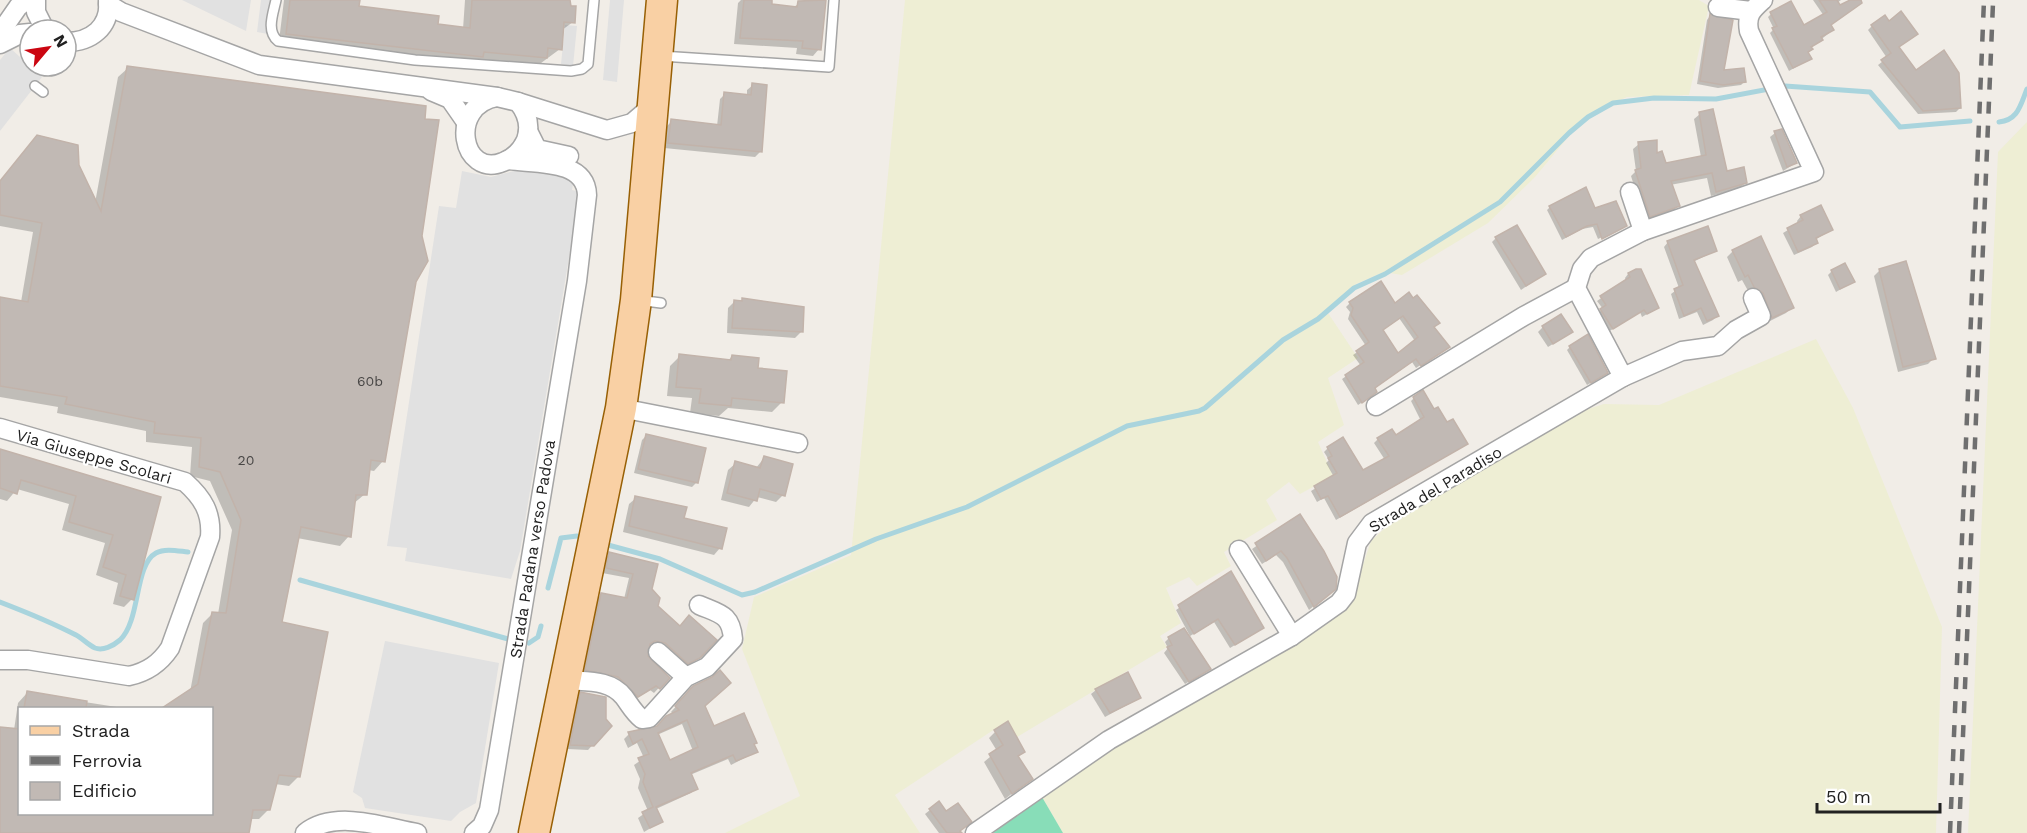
<svg xmlns="http://www.w3.org/2000/svg" width="2027" height="833" font-family="'Work Sans',sans-serif">
	<style>
		.farmland { fill: #eeeed4 }
		.pitch { fill: #88ddb8 }
		.parking { fill: #e1e1e1 }
		.shadow { fill: #0003; fill-rule: evenodd }
		.lines { fill: none; stroke-linecap: round; stroke-linejoin: round }
		.stream { stroke: #a9d4dd; stroke-width: 5 }
		.building { fill: #c1b9b4; stroke: #c2b3aa; stroke-width: 1.5; fill-rule: evenodd }
		.service-casing { stroke: #a5a5a5; stroke-width: 12 }
		.minor-casing { stroke: #a5a5a5; stroke-width: 21 }
		.primary-casing { stroke: #986005; stroke-width: 33 }
		.service { stroke: #fff; stroke-width: 9 }
		.minor { stroke: #fff; stroke-width: 18 }
		.primary { stroke: #f9d0a4; stroke-width: 30 }
		.rail { stroke: #6f6f6f; stroke-width: 4.5; stroke-dasharray: 12 12; stroke-linecap: butt }
		.labels { text-anchor: middle; stroke-width: 4.5; stroke-linejoin: round; paint-order: stroke }
		.number-label { font-size: 14px; fill: #494746 }
		.street-label { font-size: 16px; fill: #212121; stroke: #fff }
	</style>
	<rect width="100%" height="100%" fill="#f1ede7"/>
	<g class="farmland">
		<polygon points="905,0 1699,0 1709,6 1689,95 1627,97 1600,109 1569,136 1535,177 1488,223 1402,275 1384,272 1356,284 1328,313 1358,358 1328,378 1344,425 1318,442 1333,476 1300,494 1289,482 1266,500 1277,520 1224,552 1231,566 1197,586 1189,577 1166,588 1181,623 1160,636 1167,647 1017,737 1007,721 895,795 920,833 725,833 800,796 742,649 754,597 851,555"/>
		<polygon points="2027,122 2027,833 1968,833 1998,152"/>
		<polygon points="1816,339 1853,408 1942,627 1936,833 1063,833 1042,797 1119,742 1350,603 1371,541 1386,527 1517,446 1579,412 1604,404 1659,405"/>
	</g>
	<polygon class="pitch" points="1042,797 1063,833 993,833"/>
	<g class="parking">
		<polygon points="182,0 251,0 246,31"/>
		<polygon points="261,0 272,0 268,34 257,32"/>
		<polygon points="610,0 624,0 617,82 603,80"/>
		<polygon points="565,25 577,26 573,66 561,64"/>
		<polygon points="10,48 42,77 0,131 0,60"/>
		<polygon points="521,169 574,178 572,190 580,192 520,551 511,579 405,561 407,548 387,546 439,206 456,208 462,171 491,177"/>
		<polygon points="385,641 499,663 476,803 460,812 451,821 365,808 362,798 353,792"/>
	</g>
	<g class="shadow">
		<polygon points="284,0 358,0 357,8 463,29 465,0 568,0 573,22 562,30 560,49 537,66 474,65 279,41"/>
		<polygon points="741,0 770,0 770,6 792,8 805,0 824,0 819,49 813,56 796,54 797,48 734,44 738,3"/>
		<polygon points="1813,0 1841,0 1837,3 1840,7 1859,0 1830,25 1832,30 1828,34 1810,48 1807,53 1810,59 1789,71 1770,33 1774,29 1768,17 1771,14 1803,27 1824,16"/>
		<polygon points="1710,16 1723,71 1744,82 1741,85 1718,88 1697,84 1707,20"/>
		<polygon points="1872,26 1898,48 1916,73 1960,108 1956,112 1918,114 1878,65 1887,58 1868,30"/>
		<polygon points="128,68 414,281 383,461 374,471 368,470 365,494 353,504 349,536 340,546 297,538 281,623 299,776 289,786 275,784 269,809 259,819 250,819 248,833 0,833 0,728 14,730 18,703 27,693 123,708 20,708 20,814 212,814 212,708 165,708 190,692 203,623 213,613 218,614 232,530 210,481 190,476 192,447 146,442 146,431 57,413 58,407 0,397 0,298 21,302 33,232 0,226 0,181 37,137 77,166 95,203 118,77"/>
		<polygon points="753,85 760,152 755,157 664,148 667,126 672,121 717,126 720,99 725,94 747,96 747,90"/>
		<polygon points="1700,114 1726,172 1745,183 1740,188 1711,196 1707,178 1670,185 1678,206 1673,211 1645,221 1631,176 1636,171 1633,149 1639,144 1665,164 1701,157 1694,119"/>
		<polygon points="1775,133 1796,163 1783,171 1770,137"/>
		<polygon points="1550,207 1594,209 1626,226 1598,239 1593,227 1582,229 1562,240 1547,210"/>
		<polygon points="1801,216 1831,230 1815,240 1816,243 1812,247 1794,255 1783,233 1798,224 1797,221"/>
		<polygon points="1496,238 1544,274 1521,290 1492,242"/>
		<polygon points="1668,242 1715,251 1693,262 1717,316 1713,320 1703,325 1697,312 1679,319 1671,294 1679,288 1664,247"/>
		<polygon points="1733,251 1792,307 1786,313 1766,323 1742,280 1738,282 1727,257"/>
		<polygon points="1880,270 1934,358 1928,364 1898,372 1874,276"/>
		<polygon points="1640,271 1657,308 1642,317 1640,312 1608,332 1597,314 1603,309 1597,301 1626,281 1625,278 1628,274"/>
		<polygon points="1832,271 1853,282 1836,292 1828,275"/>
		<polygon points="743,300 801,332 795,338 727,333 728,308 734,302"/>
		<path d="M1350,303L1394,305L1433,327L1448,347L1416,368L1412,362L1373,389L1372,396L1358,405L1342,379L1361,366L1353,355L1366,346L1348,319L1350,312L1346,307ZM1399,318L1415,341L1397,355L1382,331Z"/>
		<polygon points="1543,327 1566,336 1548,347 1538,332"/>
		<polygon points="1570,347 1603,376 1587,385 1567,350"/>
		<polygon points="680,356 728,361 732,356 757,369 782,402 772,412 728,408 719,416 690,413 692,398 667,396 670,366"/>
		<polygon points="1414,398 1434,411 1462,447 1336,520 1324,498 1317,502 1311,491 1334,477 1326,463 1329,460 1324,452 1328,448 1362,472 1385,460 1374,443 1378,439 1395,437 1421,421 1411,401"/>
		<polygon points="647,435 697,482 692,487 634,473 642,440"/>
		<polygon points="0,452 159,498 132,599 124,607 113,604 118,583 96,575 105,543 62,530 69,504 17,489 7,501 0,499"/>
		<polygon points="764,458 783,495 776,502 757,497 749,507 721,500 728,470 736,463 756,468"/>
		<polygon points="636,498 720,548 714,555 623,532 629,504"/>
		<polygon points="1300,516 1329,593 1309,610 1283,562 1276,555 1262,564 1252,549"/>
		<polygon points="610,554 656,565 651,589 656,607 680,628 715,640 694,662 682,668 660,648 648,645 646,657 668,678 654,693 650,690 632,701 581,675 596,600 601,595 624,599 629,578 602,573 605,559"/>
		<polygon points="1230,573 1263,628 1230,648 1214,622 1190,636 1176,610"/>
		<polygon points="1169,638 1209,669 1185,684 1164,653 1168,648 1165,642"/>
		<polygon points="1096,690 1140,698 1105,717 1091,694"/>
		<path d="M688,693L703,706L713,728L753,745L756,752L731,765L728,759L690,775L696,788L691,793L656,809L661,822L644,832L638,818L648,811L638,788L640,779L634,765L644,758L637,743L628,748L624,739L629,734L652,730L673,714L671,712ZM682,724L693,751L669,762L657,735Z"/>
		<polygon points="581,694 610,726 588,750 567,749 577,698"/>
		<polygon points="995,732 1023,751 1017,757 1031,779 1005,799 984,762 997,751 989,738"/>
		<polygon points="930,810 958,831 960,833 939,833 925,814"/>
	</g>
	<g class="lines">
		<g class="stream">
			<path d="M1999,122C2018,120 2020,106 2027,89"/>
			<polyline points="608,545 660,559 742,595 755,592 876,539 967,507 1127,426 1199,411 1205,408 1283,340 1318,319 1354,288 1385,274 1500,202 1569,133 1588,117 1613,103 1654,98 1716,99 1785,86 1870,92 1900,127 1970,121"/>
			<polyline points="300,580 508,639"/>
			<polyline points="548,588 561,538 577,536"/>
			<path d="M0,602C26,612 51,622 76,635C82,638 88,645 95,648C103,651 113,646 120,640C141,620 134,565 156,553C165,548 178,551 188,552"/>
			<polyline points="529,643 538,637 541,626"/>
		</g>
	</g>
	<g class="building">
		<polygon points="290,0 360,0 359,6 439,16 438,24 470,28 472,0 570,0 571,6 576,6 575,23 564,22 562,50 548,48 547,58 484,52 483,57 286,34"/>
		<polygon points="744,0 772,0 772,4 797,7 798,1 826,0 821,50 802,48 803,41 740,38"/>
		<polygon points="1819,0 1837,0 1840,5 1850,0 1861,0 1862,3 1831,25 1834,30 1821,37 1823,40 1811,47 1813,49 1808,52 1812,59 1793,68 1772,28 1777,26 1770,12 1791,1 1804,25 1827,12"/>
		<polygon points="1901,11 1918,34 1899,47 1916,70 1944,50 1959,73 1961,108 1923,111 1881,60 1891,53 1871,25 1885,15 1889,21"/>
		<polygon points="1710,14 1733,20 1724,70 1744,68 1746,82 1723,85 1700,81"/>
		<polygon points="127,66 426,106 425,119 439,120 422,236 428,261 416,282 385,462 371,460 367,495 356,495 351,537 301,527 282,622 328,632 300,777 279,775 270,810 253,810 249,833 0,833 0,727 20,729 20,813 212,813 212,708 162,708 198,684 212,612 226,613 241,520 220,472 199,467 201,438 154,433 155,422 65,404 67,397 0,386 0,297 28,302 42,223 0,215 0,181 37,135 78,145 79,165 101,211"/>
		<polygon points="752,83 767,85 762,152 668,143 671,119 721,125 724,92 751,95"/>
		<polygon points="1713,109 1727,171 1744,167 1747,183 1716,192 1712,173 1671,181 1680,206 1650,217 1635,170 1641,168 1638,142 1657,140 1657,153 1662,151 1666,163 1706,155 1699,112"/>
		<polygon points="1782,129 1797,163 1787,167 1774,131"/>
		<polygon points="1586,187 1595,208 1616,201 1627,226 1602,239 1597,224 1587,226 1566,237 1549,206"/>
		<polygon points="1821,205 1833,230 1816,238 1818,243 1798,252 1787,228 1803,220 1800,215"/>
		<polygon points="1517,225 1546,274 1526,286 1495,237"/>
		<polygon points="1708,226 1717,251 1694,260 1719,316 1707,321 1701,308 1684,316 1674,289 1683,285 1667,241"/>
		<polygon points="1761,236 1794,308 1772,318 1763,293 1754,287 1748,275 1745,277 1732,250"/>
		<polygon points="1906,261 1936,359 1903,367 1879,269"/>
		<polygon points="1845,263 1855,282 1840,289 1831,270"/>
		<polygon points="1636,269 1641,269 1659,308 1647,314 1644,310 1613,329 1600,309 1606,305 1600,296 1630,277 1628,273"/>
		<path d="M1381,281L1395,303L1409,292L1413,298L1417,295L1440,323L1434,327L1450,347L1421,366L1416,359L1375,388L1377,392L1362,403L1345,375L1364,362L1356,351L1369,342L1351,315L1353,308L1349,302ZM1403,316L1418,337L1398,353L1383,330Z"/>
		<polygon points="742,298 804,307 803,332 732,328 734,300 742,301"/>
		<polygon points="1561,314 1573,332 1553,344 1542,326"/>
		<polygon points="1588,334 1608,373 1591,383 1569,346"/>
		<polygon points="679,354 731,360 732,355 759,358 758,368 787,371 784,403 732,398 731,406 699,403 701,389 676,387"/>
		<polygon points="1423,390 1434,409 1438,407 1447,422 1453,419 1468,444 1340,517 1328,496 1321,499 1314,486 1337,473 1328,458 1332,456 1327,447 1343,437 1363,470 1389,456 1377,438 1392,429 1396,435 1424,417 1413,397"/>
		<polygon points="646,434 706,448 698,483 638,469"/>
		<polygon points="0,449 161,497 134,600 120,596 126,575 103,567 113,535 69,522 76,496 21,480 17,494 0,488"/>
		<polygon points="764,456 793,464 785,496 760,489 757,501 727,493 735,461 760,468"/>
		<polygon points="635,496 687,507 684,518 727,528 722,549 629,526"/>
		<polygon points="1300,514 1324,551 1337,577 1336,589 1314,607 1287,558 1281,551 1266,561 1255,543"/>
		<polygon points="609,552 658,564 652,589 660,598 658,606 680,626 689,615 717,640 700,658 688,664 665,643 655,641 650,644 648,656 670,678 660,689 656,686 638,697 618,677 585,670 601,593 627,598 633,574 606,568"/>
		<polygon points="1231,571 1264,628 1235,645 1218,619 1194,634 1178,605"/>
		<polygon points="1184,628 1211,669 1189,682 1167,647 1172,645 1168,637"/>
		<path d="M720,670L731,683L705,706L714,726L744,713L757,743L754,744L758,752L736,761L733,755L691,773L698,789L656,807L663,822L650,828L642,812L653,807L643,782L645,774L638,758L649,754L642,739L633,744L628,732L657,726L666,716L679,710L675,706L693,686L712,677ZM687,720L698,747L670,760L658,733Z"/>
		<polygon points="1128,672 1141,698 1110,713 1095,689"/>
		<polygon points="27,691 87,701 86,708 24,708"/>
		<polygon points="580,692 606,697 606,719 612,726 594,746 570,745"/>
		<polygon points="1008,721 1025,752 1018,756 1033,779 1012,794 989,754 1003,745 994,730"/>
		<polygon points="939,801 946,811 958,803 972,822 960,831 962,833 947,833 929,809"/>
	</g>
	<g class="lines">
		<defs>
			<g id="service">
				<path d="M276,0C273,14 266,31 278,41L415,60L571,71L582,69L588,64L594,0"/>
				<polyline points="661,56 829,67 834,0"/>
				<polyline points="35,86 43,92"/>
				<polyline points="638,300 661,303"/>
			</g>
			<g id="minor">
				<polyline points="36,0 36,12 45,30"/>
				<polyline points="108,4 121,12 259,65 497,97"/>
				<polyline points="1718,7 1751,11"/>
				<polyline points="0,33 18,7 27,0"/>
				<path d="M66,42C91,42 111,27 108,0"/>
				<polyline points="0,44 20,34 30,33"/>
				<polyline points="431,91 450,99 466,122"/>
				<path d="M497,97L518,102C527,113 531,126 526,140C521,151 514,158 503,162C462,179 447,106 497,97Z"/>
				<polyline points="518,102 607,130 632,123 653,105"/>
				<polyline points="528,131 537,149 569,156"/>
				<polyline points="1630,192 1643,231"/>
				<polyline points="1623,377 1682,351 1718,346 1736,330 1761,316 1753,298"/>
				<polyline points="1376,406 1524,316 1576,288"/>
				<polyline points="621,408 798,443"/>
				<path d="M0,428L185,482C203,498 212,513 210,537L170,648C160,663 148,672 129,676L28,660H0"/>
				<polyline points="1239,550 1292,636"/>
				<polyline points="658,652 686,677"/>
				<path d="M566,680C586,682 610,679 624,697C630,705 634,713 642,719L649,718L686,677L707,667L733,639C731,614 720,614 699,605"/>
				<path d="M305,833C335,809 383,827 417,833"/>
				<path d="M474,833L482,826L489,810L577,281L587,195C586,159 535,164 508,160"/>
				<path d="M975,833L1109,740L1292,636L1339,603L1346,594L1357,543L1372,523L1623,377L1576,288L1582,269L1591,258L1643,231L1814,172L1749,31C1746,15 1752,10 1763,0"/>
			</g>
			<polyline id="primary" points="534,833 621,408 636,300 662,0"/>
		</defs>
		<use href="#service" class="service-casing"/>
		<use href="#minor" class="minor-casing"/>
		<use href="#primary" class="primary-casing"/>
		<use href="#service" class="service"/>
		<use href="#minor" class="minor"/>
		<use href="#primary" class="primary"/>
		<g class="rail">
			<polyline points="1950,833 1984,0"/>
			<polyline points="1959,833 1993,3"/>
		</g>
	</g>
	<g class="labels">
		<g class="number-label">
			<text x="370" y="386">60b</text>
			<text x="246" y="465">20</text>
		</g>
		<g class="street-label">
			<text transform="translate(94 456) rotate(16)" y="6">Via Giuseppe Scolari</text>
			<text transform="translate(1435 489) rotate(-31)" y="6">Strada del Paradiso</text>
			<text transform="translate(532 549) rotate(-81)" y="6">Strada Padana verso Padova</text>
		</g>
	</g>
	<rect x="18" y="707" width="195" height="108" fill="#ffffff" stroke="#a6a6a6" stroke-width="1.5"/>
	<rect x="30" y="726" width="30" height="9" fill="#f9d0a4" stroke="#a6a6a6" stroke-width="1.5"/>
	<text x="72" y="737" font-size="18" fill="#212121">Strada</text>
	<rect x="30" y="756" width="30" height="9" fill="#6f6f6f" stroke="#a6a6a6" stroke-width="1.5"/>
	<text x="72" y="767" font-size="18" fill="#212121">Ferrovia</text>
	<rect x="30" y="782" width="30" height="18" fill="#c1b9b4" stroke="#a6a6a6" stroke-width="1.5"/>
	<text x="72" y="797" font-size="18" fill="#212121">Edificio</text>
	<g transform="translate(48 48) rotate(61)"><circle r="28" fill="#ffffff" stroke="#a6a6a6" stroke-width="1.5"/>
	<path d="M0-4.5L10 22L0 15L-10 22Z" fill="#cb0611"/>
	<text y="-9" font-size="16" font-weight="bold" text-anchor="middle" fill="#212121">N</text>
	</g>
	<path d="M1817 803v9h123v-9" fill="none" stroke="#212121" stroke-width="3"/>
	<text x="1826" y="803" font-size="18" fill="#212121" stroke="#ffffff" stroke-width="4.5" paint-order="stroke">50 m</text>
</svg>
